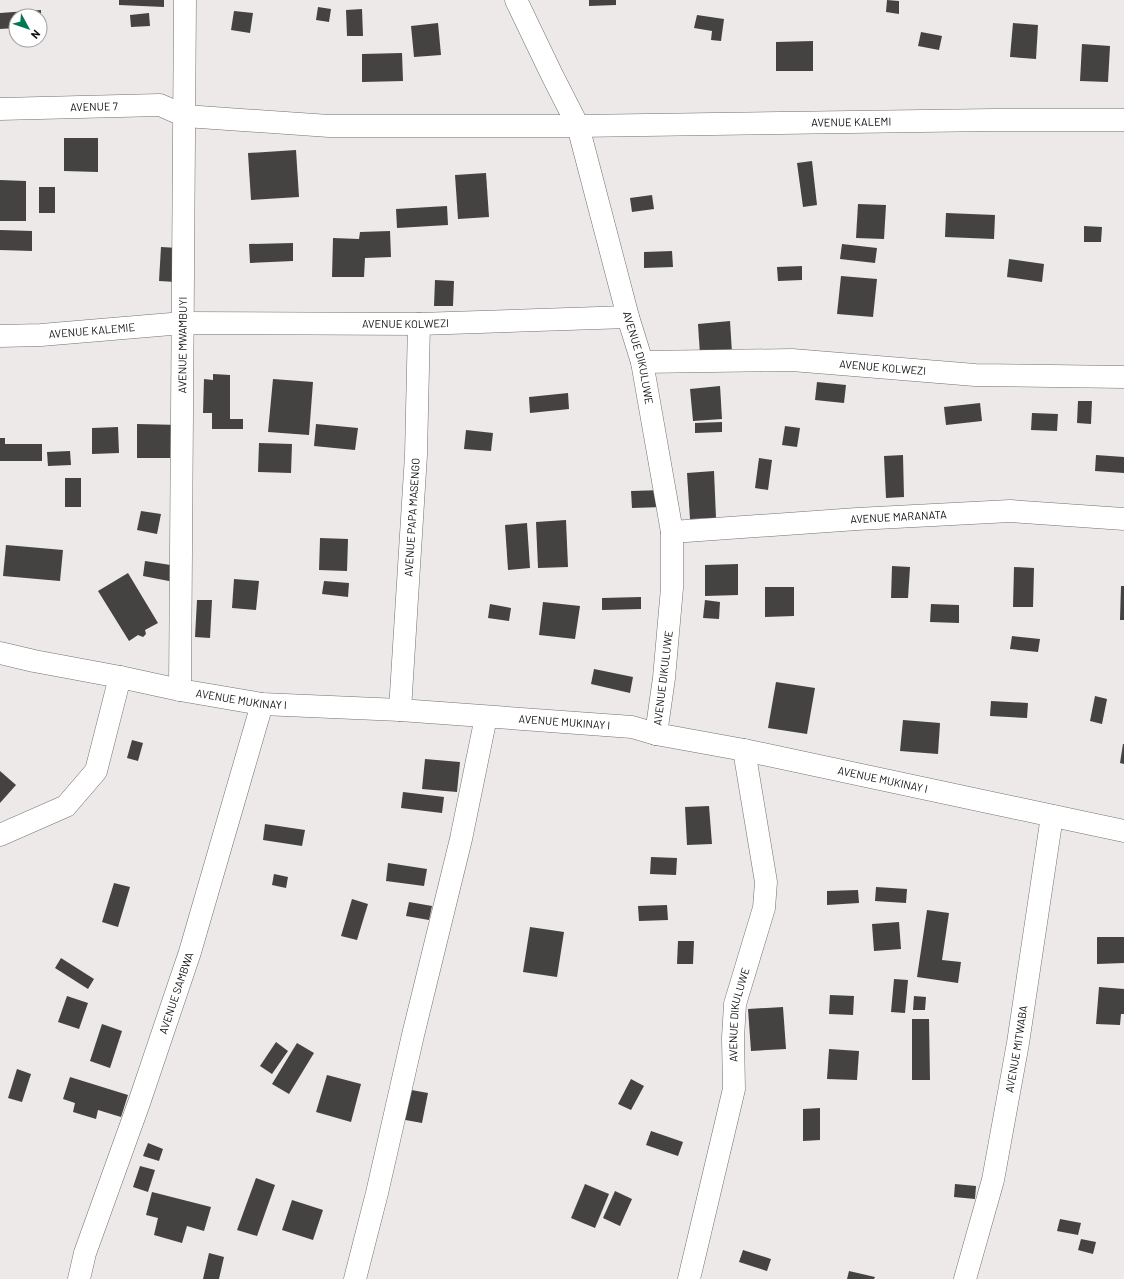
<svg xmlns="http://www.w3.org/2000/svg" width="1124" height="1279" font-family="Barlow,sans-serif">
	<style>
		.building { fill: #454242 }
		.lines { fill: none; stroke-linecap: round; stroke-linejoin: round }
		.minor-casing { stroke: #737070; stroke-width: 23 }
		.minor { stroke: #fff; stroke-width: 22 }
		.labels { text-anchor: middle; stroke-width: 4; stroke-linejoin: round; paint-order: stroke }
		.street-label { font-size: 11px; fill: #100e0e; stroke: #fff }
	</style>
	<rect width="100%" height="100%" fill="#ede9e9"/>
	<g class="building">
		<polygon points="119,0 164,0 164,7 119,5"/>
		<polygon points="589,0 616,0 616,5 589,6"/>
		<polygon points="887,0 899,1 899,14 886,12"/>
		<polygon points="318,7 331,9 329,22 316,20"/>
		<polygon points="362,9 363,36 347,36 346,10"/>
		<polygon points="41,10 41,16 16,16 16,28 0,29 0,13"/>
		<polygon points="234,11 253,13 250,33 231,30"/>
		<polygon points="149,13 150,26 131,27 130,15"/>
		<polygon points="697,15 724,19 721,41 711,40 712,31 694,28"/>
		<polygon points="438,23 441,55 414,57 411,26"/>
		<polygon points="1013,23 1038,25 1036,59 1010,57"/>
		<polygon points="921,32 942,36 939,50 918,46"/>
		<polygon points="813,41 813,71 776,71 776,42"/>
		<polygon points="1082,44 1110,46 1108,82 1080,81"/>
		<polygon points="402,53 403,81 362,82 362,54"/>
		<polygon points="64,138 98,138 98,172 64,171"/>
		<polygon points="296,150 299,197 251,200 248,153"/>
		<polygon points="812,161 817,205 803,207 797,163"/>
		<polygon points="486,173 489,217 458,219 455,175"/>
		<polygon points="0,180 26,181 26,221 0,221"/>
		<rect x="39" y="187" width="16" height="26"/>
		<polygon points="652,195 654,209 632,212 630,198"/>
		<polygon points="858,204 886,205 884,239 856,238"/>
		<polygon points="447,206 448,225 397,228 396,209"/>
		<polygon points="946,213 995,215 994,239 945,237"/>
		<polygon points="1084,226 1102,227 1101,242 1084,242"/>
		<polygon points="0,230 32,231 32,251 0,250"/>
		<polygon points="390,231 391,257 365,258 364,277 332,277 333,238 359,239 360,232"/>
		<polygon points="293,243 293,261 250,263 249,244"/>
		<polygon points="842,244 877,248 875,263 840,259"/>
		<polygon points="161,247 178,248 176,282 159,281"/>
		<polygon points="672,251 673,267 644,268 644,252"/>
		<polygon points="1009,259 1044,264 1042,282 1007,277"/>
		<polygon points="802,266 802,280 778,281 777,267"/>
		<polygon points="841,276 877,279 873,317 837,314"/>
		<polygon points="435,280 454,281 453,306 434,306"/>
		<polygon points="730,321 732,353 700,355 698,324"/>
		<polygon points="213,374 230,375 230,419 243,419 243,429 212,429 212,413 203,413 204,379 213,380"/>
		<polygon points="273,379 313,382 309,435 268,432"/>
		<polygon points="817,382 846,385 844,403 815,400"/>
		<polygon points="720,386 722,419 693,421 690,389"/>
		<polygon points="568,393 569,409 530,413 529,397"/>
		<polygon points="1078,401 1092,401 1091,424 1077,423"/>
		<polygon points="980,403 982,421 946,425 944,407"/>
		<polygon points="1032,413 1058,414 1057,431 1031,430"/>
		<polygon points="722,422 722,432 695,433 695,423"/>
		<polygon points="137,424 181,425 181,458 137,458"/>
		<polygon points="316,424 358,428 355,450 314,446"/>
		<polygon points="785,426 800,428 797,447 782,445"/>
		<polygon points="118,427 119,453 92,454 92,428"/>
		<polygon points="466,430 493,433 491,451 464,449"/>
		<polygon points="0,438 5,438 5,444 42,444 42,461 0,461"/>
		<polygon points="259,443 292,444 291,473 258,472"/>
		<polygon points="70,451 71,465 48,466 47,452"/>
		<polygon points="903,455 904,497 886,498 884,456"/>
		<polygon points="1096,455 1124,457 1124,473 1095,471"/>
		<polygon points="759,458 772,460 768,490 755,488"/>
		<polygon points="714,471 716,518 690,519 687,473"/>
		<rect x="65" y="478" width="16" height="29"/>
		<polygon points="663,490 663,507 632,508 631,491"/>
		<polygon points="141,511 161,514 157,534 137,530"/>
		<polygon points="566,520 568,567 538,568 536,522"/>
		<polygon points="527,523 530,568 508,570 505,525"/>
		<polygon points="320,538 348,539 347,571 319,570"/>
		<polygon points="6,545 63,550 60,581 3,576"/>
		<polygon points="145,561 177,566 174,582 143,576"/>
		<polygon points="738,564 738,595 705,596 705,565"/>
		<polygon points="892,566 910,567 908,598 891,598"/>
		<polygon points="1014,567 1034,568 1033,607 1013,607"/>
		<polygon points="128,573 158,623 145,630 146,634 143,637 138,635 129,641 98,591"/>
		<polygon points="234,579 259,581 256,610 232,608"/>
		<polygon points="324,581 349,583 348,597 322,594"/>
		<polygon points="1121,586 1124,586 1124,620 1120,620"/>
		<polygon points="765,587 794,587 794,616 765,617"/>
		<polygon points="641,597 641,609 602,610 602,598"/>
		<polygon points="197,600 212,600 210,638 195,637"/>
		<polygon points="705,600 720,602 719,619 703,618"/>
		<polygon points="543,602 580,606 575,639 539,635"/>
		<polygon points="490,604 511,608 509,621 488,618"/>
		<polygon points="931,604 959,605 959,623 930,622"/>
		<polygon points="1012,636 1040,639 1038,652 1010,649"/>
		<polygon points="594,669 633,677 630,693 591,684"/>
		<polygon points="776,682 815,688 807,734 768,728"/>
		<polygon points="1095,696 1107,699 1102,724 1090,721"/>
		<polygon points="991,701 1028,703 1027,718 990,716"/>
		<polygon points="903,720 940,723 938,754 900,751"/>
		<polygon points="132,740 143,743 138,761 127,758"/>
		<polygon points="1123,744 1124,744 1124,764 1120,763"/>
		<polygon points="425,759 460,762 457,792 422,789"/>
		<polygon points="0,771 16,785 0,803"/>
		<polygon points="403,792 444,797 442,813 401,808"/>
		<polygon points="709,806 712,844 687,845 685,807"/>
		<polygon points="265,824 305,830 302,846 263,840"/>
		<polygon points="651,857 677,858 676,875 650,874"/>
		<polygon points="388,863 427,869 424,886 386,881"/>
		<polygon points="274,874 288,877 286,888 272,885"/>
		<polygon points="114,883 130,887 118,927 102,922"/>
		<polygon points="876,887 907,889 906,903 875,901"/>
		<polygon points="858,890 859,903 827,905 827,891"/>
		<polygon points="352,899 368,904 357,940 341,936"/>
		<polygon points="409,902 432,906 429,920 406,916"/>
		<polygon points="667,905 668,920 639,921 638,906"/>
		<polygon points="927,910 949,913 942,960 961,962 958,983 917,977"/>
		<polygon points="899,922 901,949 874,951 872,924"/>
		<polygon points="530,927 564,932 557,977 523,972"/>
		<polygon points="1097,937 1124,937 1124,963 1097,964"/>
		<polygon points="678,941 694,941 693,964 677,964"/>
		<polygon points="61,958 94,979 88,989 55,968"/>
		<polygon points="894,979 908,980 905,1013 891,1012"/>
		<polygon points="1099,987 1124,989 1124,1014 1121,1014 1120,1025 1096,1024"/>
		<polygon points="830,995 854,996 853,1015 829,1014"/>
		<polygon points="67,996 88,1003 79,1029 58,1022"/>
		<polygon points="914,996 926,997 925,1010 913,1010"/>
		<polygon points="783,1007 786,1049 751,1051 748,1009"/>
		<polygon points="912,1019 929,1019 930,1080 912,1080"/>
		<polygon points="102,1024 122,1031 110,1068 90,1061"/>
		<polygon points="276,1042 288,1051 272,1074 260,1066"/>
		<polygon points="297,1043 314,1053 289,1094 272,1084"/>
		<polygon points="829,1049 859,1051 857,1080 827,1079"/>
		<polygon points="17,1069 31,1074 22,1102 8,1098"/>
		<polygon points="327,1075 361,1084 351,1122 316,1112"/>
		<polygon points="70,1077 128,1095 121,1117 98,1110 96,1119 73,1112 75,1103 63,1099"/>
		<polygon points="631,1079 644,1086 631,1110 618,1104"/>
		<polygon points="406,1089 428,1093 422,1123 400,1119"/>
		<polygon points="820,1108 820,1140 803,1141 803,1109"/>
		<polygon points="651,1131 683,1142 678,1156 646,1145"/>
		<polygon points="148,1143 163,1149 159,1161 143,1156"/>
		<polygon points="140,1166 155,1170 148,1192 133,1187"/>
		<polygon points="256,1178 275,1185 257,1236 237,1230"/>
		<polygon points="585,1184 609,1194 595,1228 571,1218"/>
		<polygon points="955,1184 976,1186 975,1199 954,1197"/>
		<polygon points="615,1191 632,1199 620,1226 603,1218"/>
		<polygon points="152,1192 211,1207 204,1231 187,1226 182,1243 154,1235 158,1218 146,1215"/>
		<polygon points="292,1200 323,1210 313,1240 282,1230"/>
		<polygon points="1060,1219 1081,1223 1078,1235 1057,1231"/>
		<polygon points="1081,1239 1096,1242 1093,1254 1078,1250"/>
		<polygon points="743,1250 771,1259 767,1271 739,1262"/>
		<polygon points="209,1253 224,1257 219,1279 203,1279"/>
		<polygon points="849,1271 875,1277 874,1279 847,1279"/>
	</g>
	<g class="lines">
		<defs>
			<g id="minor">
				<path id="s1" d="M516,0L552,75L578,126L628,317L642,362L672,532V588L664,678L656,734"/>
				<path id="s2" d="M0,109L160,105L185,116L329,126H578L993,120H1124"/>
				<path id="s3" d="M0,336L41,335L183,323L419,324L628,317"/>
				<path id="s4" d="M642,362L792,360L975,375L1124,377"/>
				<path id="s5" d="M672,532L857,519L1010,511L1124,519"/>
				<path id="s6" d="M0,653L34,661L120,677L180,690L262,704L400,710L632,727L656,734L744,750L1124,831"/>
				<path id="s7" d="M180,690L185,0"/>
				<path id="s8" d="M400,710L416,455L419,324"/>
				<polyline points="0,835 66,806 96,771 120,677"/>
				<path id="s9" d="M79,1279L85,1253L139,1103L190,952L262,704"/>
				<polyline points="355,1279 377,1193 413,1035 461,839 486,717"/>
				<path id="s10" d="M689,1279L734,1089L733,1038L735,1004L764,908L766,882L744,750"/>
				<path id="s11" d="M965,1279L993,1180L1018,1043L1052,816"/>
			</g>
		</defs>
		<use href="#minor" class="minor-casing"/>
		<use href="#minor" class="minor"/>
	</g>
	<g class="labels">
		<g class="street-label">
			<text dy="4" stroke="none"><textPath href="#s2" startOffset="94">AVENUE 7</textPath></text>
			<text dy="4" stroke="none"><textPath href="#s2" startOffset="854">AVENUE KALEMI</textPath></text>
			<text dy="4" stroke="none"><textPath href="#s3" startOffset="406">AVENUE KOLWEZI</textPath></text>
			<text dy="4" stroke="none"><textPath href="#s3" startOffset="92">AVENUE KALEMIE</textPath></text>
			<text dy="4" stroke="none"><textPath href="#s7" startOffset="345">AVENUE MWAMBUYI</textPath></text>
			<text dy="4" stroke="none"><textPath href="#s1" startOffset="380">AVENUE DIKULUWE</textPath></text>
			<text dy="4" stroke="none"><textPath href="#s4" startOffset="241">AVENUE KOLWEZI</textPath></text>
			<text dy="4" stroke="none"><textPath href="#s8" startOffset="193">AVENUE PAPA MASENGO</textPath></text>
			<text dy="4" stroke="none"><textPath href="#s5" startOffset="227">AVENUE MARANATA</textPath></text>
			<text transform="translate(663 678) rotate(-83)" y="4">AVENUE DIKULUWE</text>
			<text dy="4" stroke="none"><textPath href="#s6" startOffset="246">AVENUE MUKINAY I</textPath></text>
			<text dy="4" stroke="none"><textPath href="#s6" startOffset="570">AVENUE MUKINAY I</textPath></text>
			<text dy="4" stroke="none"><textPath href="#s6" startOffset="894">AVENUE MUKINAY I</textPath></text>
			<text dy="4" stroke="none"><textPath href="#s9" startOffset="302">AVENUE SAMBWA</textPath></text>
			<text dy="4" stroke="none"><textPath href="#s10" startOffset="270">AVENUE DIKULUWE</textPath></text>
			<text dy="4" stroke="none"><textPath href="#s11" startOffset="236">AVENUE MITWABA</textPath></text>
		</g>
	</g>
	<g transform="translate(28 28) rotate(130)"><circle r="19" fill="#ffffff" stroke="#9f9f9f"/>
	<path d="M0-3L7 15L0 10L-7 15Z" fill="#007855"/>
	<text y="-6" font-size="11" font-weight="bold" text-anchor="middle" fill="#100e0e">N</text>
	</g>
</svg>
